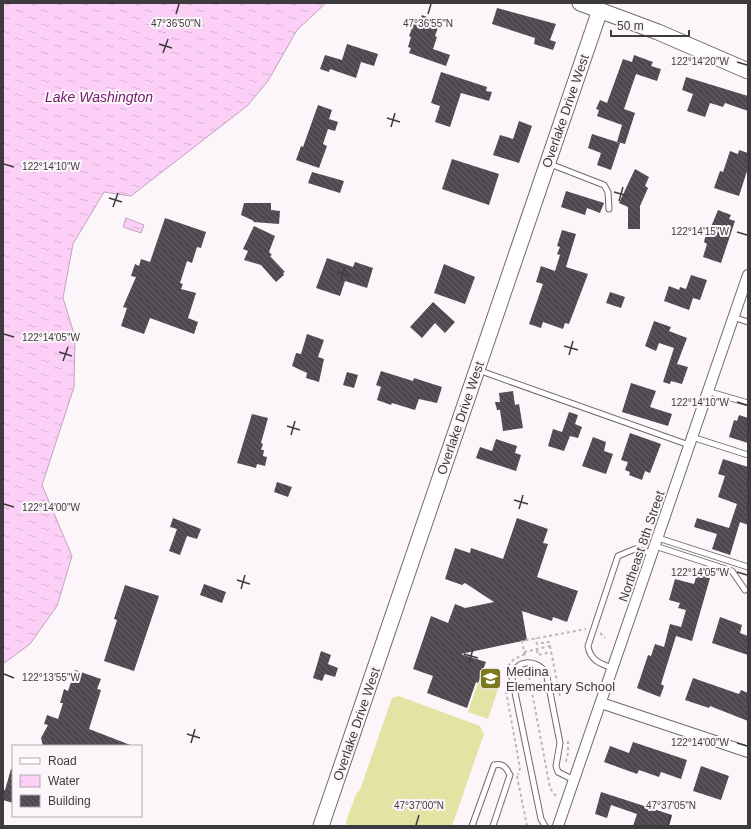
<svg xmlns="http://www.w3.org/2000/svg" width="751" height="829" font-family="Helvetica,sans-serif">
	<style>
		.pitch { fill: #e3e3a4 }
		.water { fill: url(#water-ripples); stroke: #c2a3be }
		.building { fill: url(#building-back-hatch) }
		.lines { fill: none; stroke-linecap: round; stroke-linejoin: round }
		.lane-casing { stroke: #706a6f; stroke-width: 7 }
		.street-casing { stroke: #706a6f; stroke-width: 12 }
		.secondary-casing { stroke: #706a6f; stroke-width: 17 }
		.path { stroke: #bab6ba; stroke-width: 2; stroke-dasharray: 3 3; stroke-linecap: butt }
		.lane { stroke: #fff; stroke-width: 5 }
		.street { stroke: #fff; stroke-width: 10 }
		.secondary { stroke: #fff; stroke-width: 15 }
		.ticks { fill: none; stroke: #3d3b3d; stroke-width: 1.5 }
		.labels { text-anchor: middle; stroke-width: 4; stroke-linejoin: round; paint-order: stroke }
		.street-label { font-size: 13px; fill: #3d3b3d; stroke: #fcf6fb }
		.poi-label { font-size: 13px; fill: #3d3b3d; stroke: #fcf6fb; text-anchor: start }
		.water-label { font-size: 14px; font-style: italic; fill: #6f1b6b; stroke: #fcf6fb }
		.ticks-label { font-size: 10px; text-anchor: middle; fill: #3d3b3d; stroke: #fcf6fb; stroke-width: 4; stroke-linejoin: round; paint-order: stroke }
	</style>
	<defs>
		<pattern id="water-ripples" width="26" height="14" patternUnits="userSpaceOnUse"><rect width="26" height="14" fill="#fbcff6"/><path d="M2 4q2-2 4 0t4 0M15 11q2-2 4 0t4 0" fill="none" stroke="#d8b3d4"/></pattern>
		<pattern id="building-back-hatch" width="6" height="6" patternUnits="userSpaceOnUse"><rect width="6" height="6" fill="#4e494e"/><path d="M-1 5l2 2M0 0l6 6M5-1l2 2" fill="none" stroke="#666266"/></pattern>
	</defs>
	<rect width="100%" height="100%" fill="#fcf6fb"/>
	<g class="pitch">
		<polygon points="480,677 500,683 488,719 468,712"/>
		<polygon points="399,696 480,726 484,734 452,826 348,826 346,822 356,794 360,790 392,698"/>
	</g>
	<g class="water">
		<polygon points="3,3 326,3 297,30 268,81 247,106 131,196 104,192 73,244 63,298 75,337 74,387 42,485 72,556 57,606 30,644 3,664"/>
		<polygon points="126,218 144,225 141,233 123,227"/>
	</g>
	<g class="building">
		<polygon points="497,8 556,24 550,40 556,42 553,50 534,44 535,38 492,24"/>
		<polygon points="422,15 440,22 435,36 437,37 433,49 450,55 446,66 409,53 411,48 408,47 411,37 409,36 414,23 418,25"/>
		<polygon points="347,44 378,54 374,66 361,62 356,78 330,69 329,72 320,69 325,55 342,60"/>
		<polygon points="634,55 653,62 651,66 661,69 657,81 636,74 624,109 635,113 625,144 617,142 622,125 597,116 599,110 596,109 600,100 607,103 623,59 632,62"/>
		<polygon points="441,72 487,87 486,91 492,92 489,101 461,93 450,127 435,122 440,106 431,103"/>
		<polygon points="686,77 748,96 748,111 725,103 723,107 710,103 705,117 687,111 693,94 682,90"/>
		<polygon points="318,105 332,110 329,119 338,122 335,131 328,129 323,144 327,146 319,168 296,160 301,146 303,147"/>
		<polygon points="519,121 532,126 519,163 493,155 500,135 513,139"/>
		<polygon points="592,134 620,143 611,170 597,165 601,153 588,148"/>
		<polygon points="739,150 748,153 748,168 739,196 714,188 720,171 723,172 730,151 738,154"/>
		<polygon points="452,159 499,174 489,205 442,189"/>
		<polygon points="635,169 649,177 645,186 648,188 640,206 640,229 628,229 628,207 619,203"/>
		<polygon points="312,172 344,181 340,193 308,183"/>
		<polygon points="566,191 604,203 600,213 587,208 585,215 561,207"/>
		<polygon points="244,203 271,203 271,210 280,211 279,224 253,222 254,221 241,215"/>
		<polygon points="718,210 731,215 729,219 735,221 721,263 703,257 707,244 704,242 706,234 708,234"/>
		<polygon points="165,218 206,232 201,248 197,247 192,263 187,261 180,283 183,284 181,289 196,293 188,318 198,322 194,334 150,318 144,334 121,326 127,308 123,307 136,277 131,276 135,264 139,266 141,259 150,262"/>
		<polygon points="254,226 275,236 269,252 272,255 270,256 285,272 283,273 284,275 276,282 261,265 244,260 248,251 243,249"/>
		<polygon points="562,230 576,234 566,267 588,274 569,324 565,323 563,329 543,322 541,328 529,324 543,284 536,282 541,266 555,271 560,255 557,254 560,247 557,246"/>
		<polygon points="327,258 353,267 355,262 373,268 367,288 345,281 340,296 316,288"/>
		<polygon points="444,264 475,277 465,304 434,293"/>
		<polygon points="691,275 707,280 700,300 693,298 689,310 664,301 669,286 679,290 680,287 686,289"/>
		<polygon points="610,292 625,297 621,308 606,303"/>
		<polygon points="433,302 455,322 445,333 435,323 422,338 410,327"/>
		<polygon points="654,321 671,327 669,331 687,338 677,364 688,367 682,384 671,381 670,384 663,382 674,348 659,343 656,351 645,346"/>
		<polygon points="307,334 324,340 318,357 324,359 319,382 306,378 307,373 292,366 296,353 301,354"/>
		<polygon points="381,371 413,381 414,378 442,387 437,403 419,399 415,410 392,403 391,405 377,400 381,387 376,385"/>
		<polygon points="347,372 358,375 354,388 343,385"/>
		<polygon points="631,383 656,391 650,407 672,414 668,426 622,412"/>
		<polygon points="513,391 515,405 519,404 523,428 503,431 500,410 497,410 495,402 500,402 499,393"/>
		<polygon points="569,412 578,415 575,424 582,427 578,438 570,436 564,451 548,446 553,429 562,432"/>
		<polygon points="252,414 268,418 261,443 263,444 261,450 264,450 263,456 267,457 265,466 257,464 256,468 237,463"/>
		<polygon points="739,415 748,418 748,443 729,437 734,420 737,421"/>
		<polygon points="630,433 661,444 650,473 645,471 642,480 629,475 630,472 625,470 628,462 621,460"/>
		<polygon points="593,437 606,442 604,451 613,454 606,474 582,466"/>
		<polygon points="496,439 517,446 515,453 521,455 516,471 476,458 480,447 492,451"/>
		<polygon points="723,459 748,467 748,525 740,522 730,555 712,549 717,534 694,527 697,518 729,528 737,504 718,497 725,476 718,474"/>
		<polygon points="277,482 292,487 288,497 274,492"/>
		<polygon points="173,518 201,529 197,539 187,536 180,555 169,551 177,529 170,527"/>
		<polygon points="517,518 548,529 543,543 548,544 537,577 578,591 567,622 553,617 552,621 522,611 527,640 461,654 486,662 478,683 476,682 467,708 427,693 433,676 413,669 431,616 448,623 455,604 465,608 494,602 465,583 462,585 445,579 455,548 470,553 471,548 503,559"/>
		<polygon points="697,574 710,578 692,641 676,636 661,684 664,686 660,697 637,688 648,655 651,656 655,644 664,647 670,624 681,627 686,610 678,608 680,603 669,600 675,579 694,584"/>
		<polygon points="204,584 226,592 222,603 200,595"/>
		<polygon points="125,585 159,596 134,671 104,661 117,620 114,619"/>
		<polygon points="720,617 742,625 740,633 748,636 748,655 712,643"/>
		<polygon points="321,651 331,655 328,664 338,668 335,677 325,674 322,681 313,678"/>
		<polygon points="75,670 101,679 97,689 101,690 89,729 133,746 43,746 41,738 48,725 44,724 47,715 58,719 63,703 60,703 64,689 68,691"/>
		<polygon points="693,678 739,694 741,690 748,693 748,721 710,706 709,708 685,700"/>
		<polygon points="633,742 687,760 681,779 661,772 659,777 639,770 637,774 604,762 610,746 629,753"/>
		<polygon points="701,766 729,776 721,800 693,791"/>
		<polygon points="11,769 13,769 13,803 3,800 3,790 5,790"/>
		<polygon points="601,792 672,815 669,826 633,826 637,814 611,805 607,818 595,814"/>
	</g>
	<g class="lines">
		<defs>
			<g id="lane">
				<polyline points="550,164 604,185 608,192 609,209"/>
				<polyline points="733,317 748,322"/>
				<polyline points="478,370 689,445"/>
				<polyline points="707,391 748,403"/>
				<polyline points="692,437 748,455"/>
				<polyline points="658,538 748,567"/>
				<polyline points="655,546 732,571 745,590"/>
				<path d="M613,668C600,664 590,660 588,646L618,556L635,549L652,553"/>
				<path d="M472,826L494,765C503,763 506,767 510,775L493,826"/>
				<path d="M545,826L541,819L512,678C516,659 534,659 546,672L560,743L556,766L558,772L574,780"/>
			</g>
			<g id="street">
				<polyline points="601,703 748,752"/>
				<polyline points="558,826 748,275"/>
			</g>
			<g id="secondary">
				<polyline points="580,3 658,32 748,71"/>
				<polyline points="321,826 600,10"/>
			</g>
		</defs>
		<use href="#lane" class="lane-casing"/>
		<use href="#street" class="street-casing"/>
		<use href="#secondary" class="secondary-casing"/>
		<g class="path">
			<polyline points="600,633 605,638"/>
			<polyline points="550,646 560,697"/>
			<polyline points="537,650 538,655 551,652"/>
			<polyline points="524,652 550,646 549,642 537,644 536,638"/>
			<polyline points="525,655 522,641 586,629"/>
			<polyline points="508,666 514,659 525,654"/>
			<polyline points="528,671 550,788 554,794 558,797"/>
			<polyline points="531,686 542,691"/>
			<polyline points="506,691 520,768 518,775"/>
			<polyline points="568,741 568,753 566,761 570,762"/>
			<polyline points="517,776 527,826"/>
		</g>
		<use href="#lane" class="lane"/>
		<use href="#street" class="street"/>
		<use href="#secondary" class="secondary"/>
	</g>
	<path class="ticks" d="M176,14L179,4M428,14L431,4M159,44L172,48M163,53L168,39M737,62L747,65M387,118L400,122M391,127L395,113M4,164L14,167M614,192L628,196M109,198L122,202M619,201L623,187M113,207L118,193M737,232L747,235M337,272L350,276M341,281L345,267M4,334L14,337M564,346L578,350M59,352L72,356M569,355L573,341M63,361L68,347M737,402L747,405M287,426L300,430M291,435L295,421M514,500L528,504M4,504L14,507M519,509L523,495M737,572L747,575M237,580L250,584M241,589L245,575M464,654L478,658M469,663L473,649M4,674L14,678M187,734L200,738M191,743L195,729M737,743L747,746M416,825L419,815M668,825L671,815"/>
	<defs>
		<symbol id="school-square" viewBox="-11 -11 22 22"><rect x="-9" y="-9" width="18" height="18" rx="4" fill="#7b7920" stroke="#fcf6fb"/><path d="M0-5L7-2L0 1L-7-2ZM-4 1L0 2.5L4 1V4Q0 6-4 4Z" fill="#fff"/></symbol>
	</defs>
	<g fill-rule="evenodd">
		<use href="#school-square" x="478" y="666" width="25" height="25"/>
	</g>
	<g class="labels">
		<g class="street-label">
			<text transform="translate(565 111) rotate(-71)" y="5">Overlake Drive West</text>
			<text transform="translate(460 418) rotate(-71)" y="5">Overlake Drive West</text>
			<text transform="translate(641 546) rotate(-71)" y="5">Northeast 8th Street</text>
			<text transform="translate(356 724) rotate(-71)" y="5">Overlake Drive West</text>
		</g>
		<g class="poi-label">
			<text x="506" y="676">Medina<tspan x="506" dy="15">Elementary School</tspan></text>
		</g>
		<g class="water-label">
			<text x="99" y="102">Lake Washington</text>
		</g>
	</g>
	<g class="ticks-label">
		<text x="176" y="27">47°36'50"N</text>
		<text x="428" y="27">47°36'55"N</text>
		<text x="700" y="65">122°14'20"W</text>
		<text x="51" y="170">122°14'10"W</text>
		<text x="700" y="235">122°14'15"W</text>
		<text x="51" y="341">122°14'05"W</text>
		<text x="700" y="406">122°14'10"W</text>
		<text x="51" y="511">122°14'00"W</text>
		<text x="700" y="576">122°14'05"W</text>
		<text x="51" y="681">122°13'55"W</text>
		<text x="700" y="746">122°14'00"W</text>
		<text x="419" y="809">47°37'00"N</text>
		<text x="671" y="809">47°37'05"N</text>
	</g>
	<rect width="751" height="829" fill="none" stroke="#3d3b3d" stroke-width="8"/>
	<rect x="12" y="745" width="130" height="72" fill="#fcf6fb" stroke="#b0abaf"/>
	<rect x="20" y="758" width="20" height="6" fill="#ffffff" stroke="#b0abaf"/>
	<text x="48" y="765" font-size="12" fill="#3d3b3d">Road</text>
	<rect x="20" y="775" width="20" height="12" fill="url(#water-ripples)" stroke="#b0abaf"/>
	<text x="48" y="785" font-size="12" fill="#3d3b3d">Water</text>
	<rect x="20" y="795" width="20" height="12" fill="url(#building-back-hatch)" stroke="#b0abaf"/>
	<text x="48" y="805" font-size="12" fill="#3d3b3d">Building</text>
	<path d="M611 30v6h78v-6" fill="none" stroke="#3d3b3d" stroke-width="2"/>
	<text x="617" y="30" font-size="12" fill="#3d3b3d" stroke="#fcf6fb" stroke-width="3" paint-order="stroke">50 m</text>
</svg>
